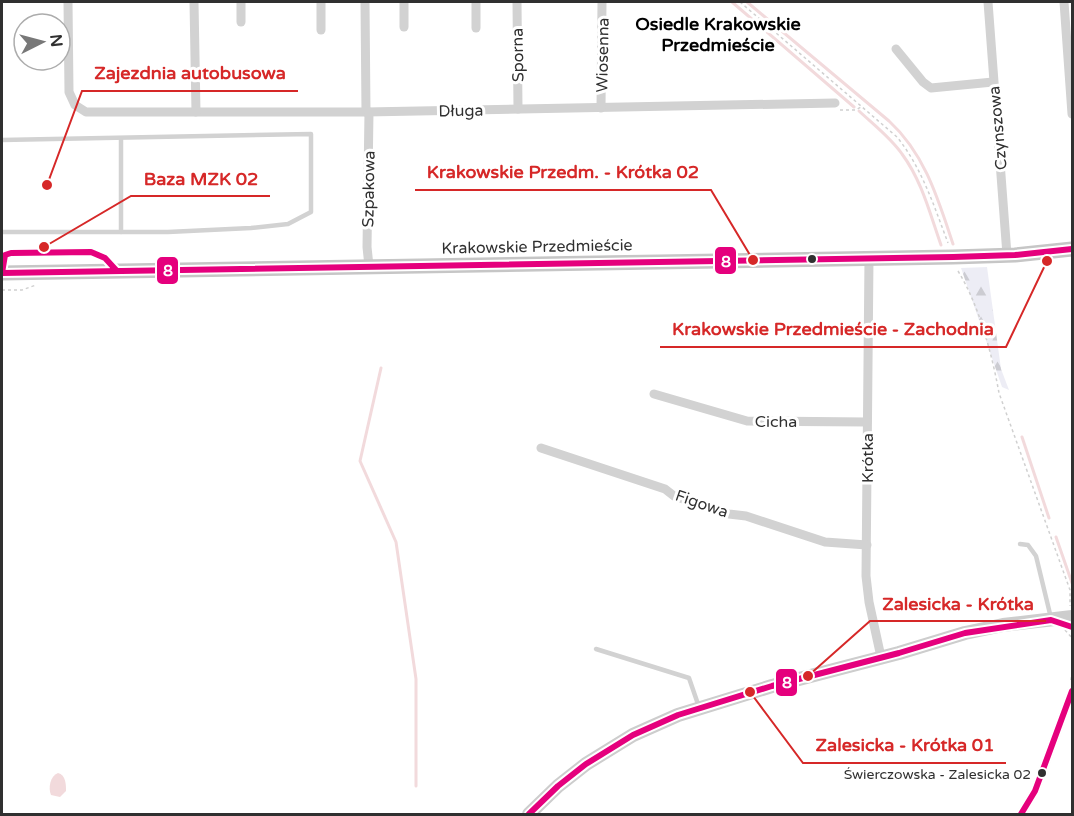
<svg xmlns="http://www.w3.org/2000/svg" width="1074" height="816" font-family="'Varela Round',sans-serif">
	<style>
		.forest { fill: url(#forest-firs) }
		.water { fill: #f2dadc }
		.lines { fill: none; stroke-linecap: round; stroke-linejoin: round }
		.stream { stroke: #f2dadc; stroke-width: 3 }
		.path { stroke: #d0d0d0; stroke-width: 1.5; stroke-dasharray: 3 3; stroke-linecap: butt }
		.lane { stroke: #d2d2d2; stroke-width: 4.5 }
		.street { stroke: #d2d2d2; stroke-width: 9 }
		.secondary { stroke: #cdcdcd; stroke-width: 14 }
		.primary { stroke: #c6c6c6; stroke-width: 15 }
		.bus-1-casing { stroke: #fff; stroke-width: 10 }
		.bus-1 { stroke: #e5007d; stroke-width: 6 }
		.bus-dot { fill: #303030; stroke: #fff; stroke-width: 2 }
		.labels { text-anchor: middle; stroke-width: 6; stroke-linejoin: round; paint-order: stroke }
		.bus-label { font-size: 14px; fill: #303030; stroke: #fff; text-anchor: end }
		.street-label { font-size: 16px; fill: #303030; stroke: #fff }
		.neighbourhood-label { font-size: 18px; font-weight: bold; fill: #000; stroke: #fff }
		.leader { fill: none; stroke: #d62828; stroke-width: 2 }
		.callout-dot { fill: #d62828; stroke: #fff; stroke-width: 2 }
		.callout-label { font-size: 18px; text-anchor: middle; font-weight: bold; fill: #d62828; stroke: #fff; stroke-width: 6; stroke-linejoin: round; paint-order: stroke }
		.line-badge { stroke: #fff; stroke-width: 2 }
		.badge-label { font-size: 16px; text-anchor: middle; font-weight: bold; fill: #fff }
	</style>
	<defs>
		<pattern id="forest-firs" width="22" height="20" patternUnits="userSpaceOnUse" patternTransform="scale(1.5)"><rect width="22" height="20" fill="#ededf5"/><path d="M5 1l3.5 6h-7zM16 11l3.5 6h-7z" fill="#ccccd2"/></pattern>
	</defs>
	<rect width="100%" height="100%" fill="#fff"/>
	<polygon class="forest" points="987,267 1001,369 1009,390 1002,387 961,268"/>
	<path class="water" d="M58,773C66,775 66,785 66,791L60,797L51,795C48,788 50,776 58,773Z"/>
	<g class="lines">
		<g class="stream">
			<polyline points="732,2 854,107"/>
			<path d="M747,2L889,121C925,154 938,199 953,244"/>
			<path d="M859,111C874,125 891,138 902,154C922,181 930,214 941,245"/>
			<polyline points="381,368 360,461 396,542 416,679 416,786"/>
			<polyline points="1022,437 1049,518"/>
			<polyline points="1056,537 1072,583"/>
		</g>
		<g class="path">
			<path d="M740,2L897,137C922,168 934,206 948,243"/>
			<polyline points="840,110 856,110 861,107"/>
			<path d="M958,271C979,305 992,354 999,393L1070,590V606"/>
			<polyline points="2,290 22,290 36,285"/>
			<polyline points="1065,630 1072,638"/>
			<polyline points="1071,680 1072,673"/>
		</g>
		<g class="lane">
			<polyline points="121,139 121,232"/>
			<polyline points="2,140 311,134 311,212 288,224 251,228 168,232 2,232"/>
			<path d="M2,270L5,255L11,253L91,252C104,254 108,258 115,269"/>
			<polyline points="1020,544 1028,545 1036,556 1051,618"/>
			<polyline points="596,649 689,678 699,707"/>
		</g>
		<g class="street">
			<polyline points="68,2 69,92 75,105 86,112 366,112 835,103"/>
			<polyline points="194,2 196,112"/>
			<polyline points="241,2 241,22"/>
			<polyline points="321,2 321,30"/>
			<polyline points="365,2 366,112"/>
			<polyline points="404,2 404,27"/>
			<polyline points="517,2 518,109"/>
			<polyline points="988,2 1007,255"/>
			<polyline points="1064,2 1072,114"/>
			<polyline points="476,28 476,2"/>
			<polyline points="896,49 923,82 931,88 993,82"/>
			<polyline points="601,108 602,2"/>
			<polyline points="369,112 367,247 369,266"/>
			<polyline points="869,258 866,576 869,602 881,657"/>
			<polyline points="654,394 747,421 867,422"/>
			<polyline points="541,448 665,489 674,496 729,514 746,516 825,542 867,545"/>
			<polyline points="1021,814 1035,791 1072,691"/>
		</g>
		<polyline class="secondary" points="529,814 558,786 586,764 633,735 678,715 772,686 899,653 965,633 1003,625 1072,617"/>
		<polyline class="primary" points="2,273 953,257 1015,255 1072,249"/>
		<defs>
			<g id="bus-1">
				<polyline points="116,270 105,258 91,252 11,253 5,255 2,273 953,257 1015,255 1072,249"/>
				<polyline points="529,814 558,786 586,764 633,735 678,715 772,686 899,653 965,633 1051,620 1072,627"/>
				<polyline points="1021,814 1035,791 1072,691"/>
			</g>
		</defs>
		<use href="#bus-1" class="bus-1-casing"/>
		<use href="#bus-1" class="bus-1"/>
	</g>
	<g class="bus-dot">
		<circle cx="812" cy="259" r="5"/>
		<circle cx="1042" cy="773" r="5"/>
	</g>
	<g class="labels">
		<g class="bus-label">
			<text x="1031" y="779">Świerczowska - Zalesicka 02</text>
		</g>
		<g class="street-label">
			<text transform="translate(517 55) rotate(-91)" y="6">Sporna</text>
			<text transform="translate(602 55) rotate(-89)" y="6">Wiosenna</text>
			<text transform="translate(461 110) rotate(-1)" y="6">Długa</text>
			<text transform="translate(997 128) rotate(-95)" y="6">Czynszowa</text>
			<text transform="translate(368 189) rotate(-89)" y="6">Szpakowa</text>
			<text transform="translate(537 246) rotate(-1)" y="6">Krakowskie Przedmieście</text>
			<text x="776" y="427">Cicha</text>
			<text transform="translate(867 458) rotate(-90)" y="6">Krótka</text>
			<text transform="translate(702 503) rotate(19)" y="6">Figowa</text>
		</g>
		<g class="neighbourhood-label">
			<text x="718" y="30">Osiedle Krakowskie<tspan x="718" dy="21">Przedmieście</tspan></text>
		</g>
	</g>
	<path class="leader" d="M47 185L82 91H298M753 260L711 190H415M44 247L131 196H270M1047 261L1006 347H660M808 676L870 621H1046M750 692L803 763H1006"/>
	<g class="callout-dot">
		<circle cx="47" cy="185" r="6"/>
		<circle cx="753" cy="260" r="6"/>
		<circle cx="44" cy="247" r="6"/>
		<circle cx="1047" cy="261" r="6"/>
		<circle cx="808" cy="676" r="6"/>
		<circle cx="750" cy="692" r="6"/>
	</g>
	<g class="callout-label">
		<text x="190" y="79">Zajezdnia autobusowa</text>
		<text x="563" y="178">Krakowskie Przedm. - Krótka 02</text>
		<text x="201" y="185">Baza MZK 02</text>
		<text x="833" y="335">Krakowskie Przedmieście - Zachodnia</text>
		<text x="958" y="610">Zalesicka - Krótka</text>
		<text x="905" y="751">Zalesicka - Krótka 01</text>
	</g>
	<g class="line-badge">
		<rect x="714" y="246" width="23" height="29" rx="6" fill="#e5007d"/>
		<rect x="156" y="256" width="23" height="29" rx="6" fill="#e5007d"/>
		<rect x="775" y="668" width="23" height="29" rx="6" fill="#e5007d"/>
	</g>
	<g class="badge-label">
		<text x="726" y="267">8</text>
		<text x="168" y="276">8</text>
		<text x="787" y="688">8</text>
	</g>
	<rect width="1074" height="816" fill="none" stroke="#303030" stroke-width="6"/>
	<g transform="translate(42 42) rotate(84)"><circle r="28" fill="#ffffff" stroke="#acacac" stroke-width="1.5"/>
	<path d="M0-4.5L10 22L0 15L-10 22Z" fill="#787878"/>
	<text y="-9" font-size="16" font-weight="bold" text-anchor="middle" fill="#303030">N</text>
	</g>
</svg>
